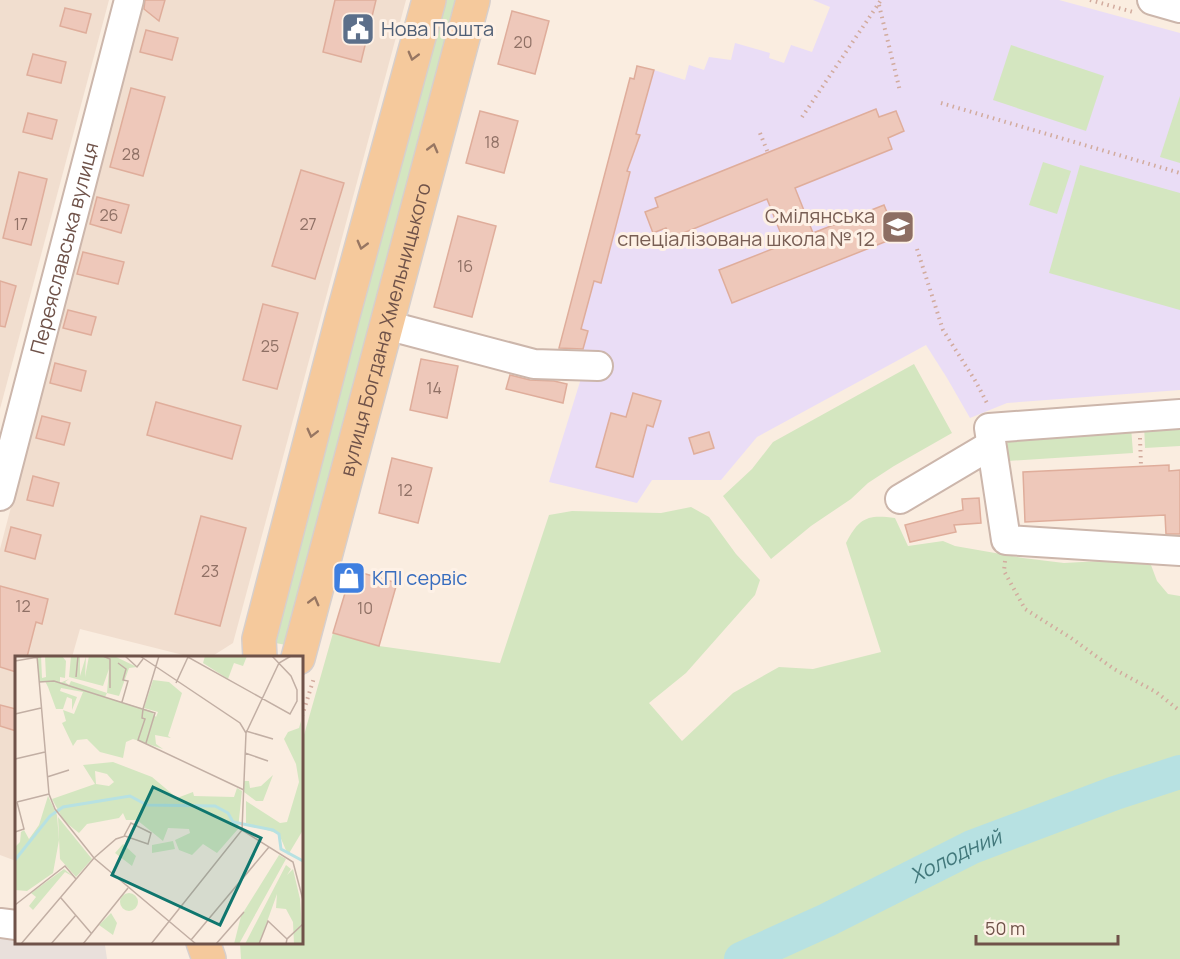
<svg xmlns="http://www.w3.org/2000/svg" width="1180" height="959" font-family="Manrope,sans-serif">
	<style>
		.residential { fill: #f1decf }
		.industrial { fill: #e9e0db }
		.education { fill: #eaddf6 }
		.green { fill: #d4e6c0 }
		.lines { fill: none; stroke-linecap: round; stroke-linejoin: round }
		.river { stroke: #b7e1e2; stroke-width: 34 }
		.building { fill: #eec8ba; stroke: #dfad9b; stroke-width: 1.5 }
		.minor-casing { stroke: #ccb6ab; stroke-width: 32 }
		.major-casing { stroke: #d7cfcc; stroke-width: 36 }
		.path { stroke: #d2ab9e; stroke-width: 4; stroke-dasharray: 1.5 4.5; stroke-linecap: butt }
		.minor { stroke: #fff; stroke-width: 28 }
		.major { stroke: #f5c99c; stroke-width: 33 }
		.oneway { stroke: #977662 }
		.labels { text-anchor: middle; stroke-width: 6; stroke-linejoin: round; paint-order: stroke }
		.number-label { font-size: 16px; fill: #8f7065 }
		.service-label { font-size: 20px; fill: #4e5e75; stroke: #fef1e6; text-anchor: start }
		.education-label { font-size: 20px; fill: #785e54; stroke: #fef1e6; text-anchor: end }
		.street-label { font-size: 20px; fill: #6f5249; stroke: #fef1e6 }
		.shop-label { font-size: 20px; fill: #366cbe; stroke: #fef1e6; text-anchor: start }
		.water-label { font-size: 21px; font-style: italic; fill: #42787b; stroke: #fef1e6 }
		.inset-river { fill: none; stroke: #b7e1e2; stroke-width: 3 }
		.inset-road { fill: none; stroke: #c2afa4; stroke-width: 1.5 }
		.view { fill: #0f766e; fill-opacity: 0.15; stroke: #0f766e; stroke-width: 3 }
		.inset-edge { fill: none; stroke: #6f5249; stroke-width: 3 }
	</style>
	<rect width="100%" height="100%" fill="#faede0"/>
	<g class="residential">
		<polygon points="0,0 109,0 0,409"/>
		<polygon points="146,0 406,0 233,643 211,657 191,657 80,629 72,657 16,658 16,861 0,855 0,549 142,8"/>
	</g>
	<polygon class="industrial" points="0,934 16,936 16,942 79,942 105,945 107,959 0,959"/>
	<polygon class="education" points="813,0 1059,0 1180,33 1180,390 1007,403 970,418 947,378 926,345 757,437 721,480 652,480 637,503 549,482 583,372 581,356 588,332 581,329 594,281 601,283 630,173 623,170 630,147 635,148 640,136 636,134 654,70 685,80 689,65 704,70 709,57 731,60 735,43 770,53 769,58 784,63 791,45 812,52 830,7"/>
	<g class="green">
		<polygon points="435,0 465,0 302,648 265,641"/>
		<polygon points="1011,45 1104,76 1086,131 993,100"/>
		<polygon points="1180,96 1180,163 1160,157"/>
		<polygon points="1043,162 1071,171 1057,214 1029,205"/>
		<polygon points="1080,165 1180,193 1180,310 1049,273"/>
		<polygon points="914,364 952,433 894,466 868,483 851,499 811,526 771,559 723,496 752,469 773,442"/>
		<polygon points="1180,422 1180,446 1145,448 1144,424"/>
		<polygon points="1131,427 1133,453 1008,461 1007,435"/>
		<path d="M691,507L709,517L736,554L760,580L755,595L686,673L649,703L682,741L733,693L779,667L813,669L881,652L846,543C859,518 867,514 895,518L908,546L943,541L955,546L1023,558L1064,563L1136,559L1151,565L1157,581L1168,594L1180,596V959H241L240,943L302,942V742L333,633L379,646L500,663L549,515L572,511L661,513Z"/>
	</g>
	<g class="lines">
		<path class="river" id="s1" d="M741,959L827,920L972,847L1115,793L1180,772"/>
	</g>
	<g class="building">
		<polygon points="145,0 165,0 159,21 144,9"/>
		<polygon points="335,0 376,0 361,62 323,52"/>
		<polygon points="65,8 91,14 86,33 60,26"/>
		<polygon points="512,11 549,21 535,74 498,64"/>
		<polygon points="146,30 178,38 172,60 140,52"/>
		<polygon points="33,54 66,62 61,83 27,75"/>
		<polygon points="637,66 654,70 636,134 640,135 627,171 630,172 601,283 594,281 581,329 588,331 583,349 559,348 630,78 634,79"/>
		<polygon points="131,88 165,97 143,176 110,167"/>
		<polygon points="876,109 879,117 896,111 904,131 888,138 892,149 795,188 813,233 884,205 897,237 732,303 719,270 785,244 767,199 671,238 666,228 653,233 645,212 658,207 655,198"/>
		<polygon points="480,111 518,121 504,173 466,163"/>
		<polygon points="28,113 57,120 52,139 23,132"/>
		<polygon points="301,170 344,183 315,279 272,266"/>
		<polygon points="19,172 47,179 31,245 3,238"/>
		<polygon points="97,197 129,205 121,233 90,224"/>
		<polygon points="458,216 496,226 472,317 434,307"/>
		<polygon points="83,252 124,262 118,284 77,274"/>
		<polygon points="0,281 16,286 5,327 0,326"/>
		<polygon points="263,304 298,313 277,389 243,380"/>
		<polygon points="68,310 96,317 91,335 63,328"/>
		<polygon points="421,359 458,366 447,418 410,410"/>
		<polygon points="55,363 86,371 81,391 50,383"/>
		<polygon points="510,375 530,380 554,381 567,384 563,403 506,389"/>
		<polygon points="633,393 661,401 653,427 647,425 633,477 596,467 611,413 626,417"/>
		<polygon points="156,402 241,426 232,459 147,435"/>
		<polygon points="42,416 70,423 64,445 36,438"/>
		<polygon points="709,432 714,448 694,454 689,438"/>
		<polygon points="392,458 432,468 418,523 379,513"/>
		<polygon points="1169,465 1169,471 1180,470 1180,534 1166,534 1165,515 1025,522 1023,472"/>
		<polygon points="33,476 59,483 53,506 27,500"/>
		<polygon points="979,498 981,523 954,525 956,532 910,542 905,525 963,510 962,499"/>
		<polygon points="201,516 246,528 220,626 175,614"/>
		<polygon points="11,527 41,535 35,559 5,551"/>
		<polygon points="352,570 397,583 379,646 333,633"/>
		<polygon points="0,586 48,599 42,624 36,622 27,657 16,657 16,672 0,667"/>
		<polygon points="0,705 16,709 16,731 0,726"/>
	</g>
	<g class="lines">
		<defs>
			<g id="minor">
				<polyline points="1152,0 1180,8"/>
				<polyline points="386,325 534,364 598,366"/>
				<polyline points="1180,414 989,428 1006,540 1180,551"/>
				<path id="s2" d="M0,496L129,0"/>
				<polyline points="900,499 991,445"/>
				<polyline points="0,923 16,925"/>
			</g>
			<g id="major">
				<polyline points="260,658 259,639 342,319 429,0"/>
				<path id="s3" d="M298,658L473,0"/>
				<polyline points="203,942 209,959"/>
			</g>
		</defs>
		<use href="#minor" class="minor-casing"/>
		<use href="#major" class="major-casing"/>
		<g class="path">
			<polyline points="1090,0 1133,12"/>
			<polyline points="879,5 900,91"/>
			<polyline points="941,103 1180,173"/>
			<polyline points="802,117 881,0"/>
			<polyline points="760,133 768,153"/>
			<polyline points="917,249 943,330 976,382 988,405"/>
			<polyline points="1140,438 1141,466"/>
			<polyline points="1005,561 1004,571 1025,609 1071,638 1114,669 1156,692 1180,711"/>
			<polyline points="302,716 314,678"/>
		</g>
		<use href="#minor" class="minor"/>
		<use href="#major" class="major"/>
	</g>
	<defs><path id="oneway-chevron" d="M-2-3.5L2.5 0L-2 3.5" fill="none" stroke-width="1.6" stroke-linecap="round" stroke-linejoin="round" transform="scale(1.5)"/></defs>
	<g class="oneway">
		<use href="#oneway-chevron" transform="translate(413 56) rotate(105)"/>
		<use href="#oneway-chevron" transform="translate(433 148) rotate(-75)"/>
		<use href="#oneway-chevron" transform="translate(362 245) rotate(105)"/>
		<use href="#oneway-chevron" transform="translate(312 433) rotate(104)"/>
		<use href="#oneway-chevron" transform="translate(314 601) rotate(-75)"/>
	</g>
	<defs>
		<symbol id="civic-square" viewBox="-11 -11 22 22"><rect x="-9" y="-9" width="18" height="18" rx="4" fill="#5c6f8a" stroke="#fef1e6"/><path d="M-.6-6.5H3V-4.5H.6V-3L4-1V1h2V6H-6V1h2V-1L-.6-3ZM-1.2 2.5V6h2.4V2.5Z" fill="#fff"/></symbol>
		<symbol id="school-square" viewBox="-11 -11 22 22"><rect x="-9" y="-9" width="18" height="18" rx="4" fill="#8d6e63" stroke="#fef1e6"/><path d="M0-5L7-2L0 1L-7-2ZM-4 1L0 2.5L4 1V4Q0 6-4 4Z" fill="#fff"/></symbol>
		<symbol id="shop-square" viewBox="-11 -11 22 22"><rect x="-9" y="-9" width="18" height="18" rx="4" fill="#3f7fe0" stroke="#fef1e6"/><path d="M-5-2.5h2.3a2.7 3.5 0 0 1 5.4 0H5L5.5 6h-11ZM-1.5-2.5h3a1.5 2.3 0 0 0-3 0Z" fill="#fff"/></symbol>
	</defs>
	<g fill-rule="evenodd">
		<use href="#civic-square" x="339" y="10" width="38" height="38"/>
		<use href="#school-square" x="879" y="208" width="38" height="38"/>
		<use href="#shop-square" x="330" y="559" width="38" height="38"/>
	</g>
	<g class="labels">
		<g class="number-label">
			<text x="523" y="48">20</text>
			<text x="492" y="148">18</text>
			<text x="131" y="160">28</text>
			<text x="109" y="221">26</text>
			<text x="21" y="230">17</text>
			<text x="308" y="230">27</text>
			<text x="465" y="272">16</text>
			<text x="270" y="352">25</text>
			<text x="434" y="394">14</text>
			<text x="405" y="496">12</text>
			<text x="210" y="577">23</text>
			<text x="23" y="612">12</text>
			<text x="365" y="614">10</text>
		</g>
		<g class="service-label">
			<text x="381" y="36">Нова Пошта</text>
		</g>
		<g class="education-label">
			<text x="875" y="223">Смілянська<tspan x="875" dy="23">спеціалізована школа № 12</tspan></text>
		</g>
		<g class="street-label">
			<text dy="7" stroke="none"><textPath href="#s2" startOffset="256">Переяславська вулиця</textPath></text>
			<text dy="7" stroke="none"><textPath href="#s3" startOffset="340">вулиця Богдана Хмельницького</textPath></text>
		</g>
		<g class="shop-label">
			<text x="372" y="585">КПІ сервіс</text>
		</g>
		<g class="water-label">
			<text dy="7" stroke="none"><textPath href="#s1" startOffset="238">Холодний</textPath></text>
		</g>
	</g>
	<g transform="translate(15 656)">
		<rect width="288" height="288" fill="#faede0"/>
		<path d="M26,0L27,22L31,21L30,0H47L51,5L50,22L45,21V27L54,23L50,26L54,29L56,25L92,37L90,41L136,55L141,61L143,56L129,52L138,24L154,26L167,37L153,80L156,82L140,79L141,88L148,93L118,83L111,86L108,102L85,96L72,83L62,84L58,90L47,67L51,65L48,54L59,58L68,36L46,32L45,35L62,41L57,54V43L52,41L48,53H41L33,31L30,25L24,26L22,1ZM56,0H65V20L71,0L70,21L74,0H99L122,11L114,12L104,40L92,37L94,13L88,30L54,21ZM190,0H232L228,10L219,7L213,23L188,7ZM286,65L288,174L273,199L264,178L231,167V145L265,167L272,166L284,126L281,108L269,83L273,76L284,72ZM98,106L137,121L162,142L178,136L179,140L219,141L222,132L227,135L223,173L202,197L188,188L177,199L164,194L160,184L175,177L174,173L153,172L148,185L122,164H111L108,157L104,162L72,168L64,177L49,165L37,143L80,128L68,109ZM80,115L92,118L99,126L94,130L81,128ZM258,119L248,145H241L229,136V125H234L235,132L246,130ZM33,140L42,159L44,184L38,217L12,235L0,234V191L5,186L6,176L9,174L14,183L24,169ZM43,161L77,203L61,221L45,203ZM158,185L160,193L137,197V189ZM108,188L121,200L117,210L100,197ZM264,199L271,203L224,288H219L226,260ZM271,209L276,213L272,219L278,213L285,243L288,288H279L278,266L271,253L261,252L262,238L244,288H230ZM49,213L59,221L50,216L18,254L14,250L21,241L16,237ZM105 246a9 9 0 1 1 18 0a9 9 0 1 1-18 0ZM96,257L102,267L98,279L84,269Z" fill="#d4e6c0" fill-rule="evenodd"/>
		<path class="inset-river" d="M0,204L35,160L48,151L115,140L132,149L200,150L213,157L218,166L258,174L264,178L266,193L288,205"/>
		<path class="inset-road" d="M22,0L34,138L40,153L79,202L181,288M88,0L95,3V32M110,0L122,11L128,3M125,0L225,67L231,77L227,174L136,288M144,0L128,53L127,62L130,63L123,84L229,134M0,5L29,0M103,7L111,13L108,24L113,25L107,46M61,21L63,0M24,26L39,25L140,57L131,87M161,27L173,1L275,58L282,45V34L276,20L257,0M0,58L26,52M231,75L258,83M231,77L264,7L276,0M230,97L253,105M0,103L30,96M32,121L54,114M2,146L34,138M227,174L278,206L288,244M0,176L9,173L2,146M46,242L76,277M0,249L50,210L61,223M176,284L254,191M6,288L79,202L101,183L110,180L133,188L136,177L116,167L109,180M36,288L61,259M68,288L113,232M201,288L229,256M244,288L253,265L272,283M271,288L272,283L288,268"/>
		<path class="view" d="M138,131L246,182L205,269L97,219Z"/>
		<rect width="288" height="288" class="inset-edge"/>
	</g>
	<path d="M976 935v9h142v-9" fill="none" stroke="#6f5249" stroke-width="3"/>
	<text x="985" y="935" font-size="18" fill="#6f5249" stroke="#fef1e6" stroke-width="4.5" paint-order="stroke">50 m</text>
</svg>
